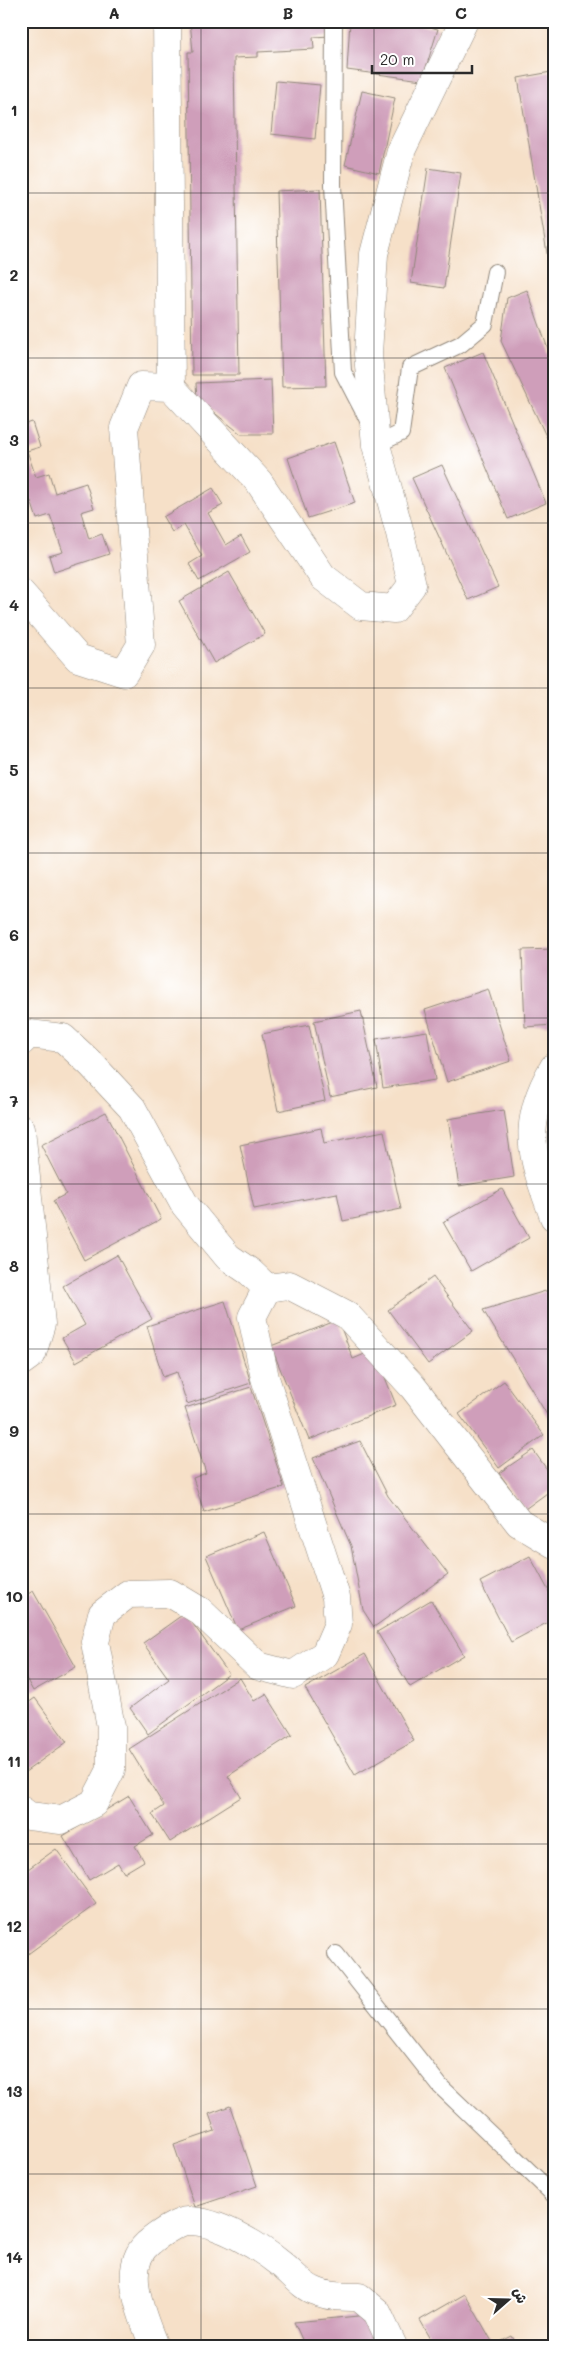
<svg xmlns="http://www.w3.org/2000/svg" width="575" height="2367" font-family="Mali,'Playpen Sans Arabic',sans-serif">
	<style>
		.building { fill: #cf9eba }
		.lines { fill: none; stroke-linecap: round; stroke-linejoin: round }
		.lane-casing { stroke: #90867a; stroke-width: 18 }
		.street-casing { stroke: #90867a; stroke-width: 29 }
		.lane { stroke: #fff; stroke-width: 16 }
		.street { stroke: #fff; stroke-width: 28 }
		.grid { fill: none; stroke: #2b2b2b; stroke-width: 1; stroke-opacity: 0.55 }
		.neatline { fill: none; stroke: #2b2b2b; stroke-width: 2 }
		.grid-label { font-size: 16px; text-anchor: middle; font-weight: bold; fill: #2b2b2b }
	</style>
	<rect width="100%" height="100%" fill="#fff"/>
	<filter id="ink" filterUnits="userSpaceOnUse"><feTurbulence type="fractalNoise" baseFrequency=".02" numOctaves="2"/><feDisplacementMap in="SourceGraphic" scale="10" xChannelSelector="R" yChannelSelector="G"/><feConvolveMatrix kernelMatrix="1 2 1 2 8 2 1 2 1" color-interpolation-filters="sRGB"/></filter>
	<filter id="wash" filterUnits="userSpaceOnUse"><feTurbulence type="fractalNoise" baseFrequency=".0096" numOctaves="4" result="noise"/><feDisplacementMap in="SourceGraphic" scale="20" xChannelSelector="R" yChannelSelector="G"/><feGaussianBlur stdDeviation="1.12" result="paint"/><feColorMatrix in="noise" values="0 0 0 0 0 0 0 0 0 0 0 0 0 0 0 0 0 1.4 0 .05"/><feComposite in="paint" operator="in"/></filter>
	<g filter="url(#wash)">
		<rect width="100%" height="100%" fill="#f6e0c8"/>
		<g id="blocks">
			<g class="building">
				<polygon points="190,21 329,21 330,36 313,37 314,49 258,52 258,57 234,58 239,375 192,375 188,52 193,52"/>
				<polygon points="350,21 404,21 438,29 422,80 347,70"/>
				<polygon points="551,72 554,91 553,289 518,78"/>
				<polygon points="276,81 320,85 315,139 271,134"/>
				<polygon points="362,91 395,98 379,173 345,165"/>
				<polygon points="428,168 461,173 444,288 411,283"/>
				<polygon points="320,189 326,386 282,387 276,191"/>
				<polygon points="527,290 554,366 554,453 501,341 507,298"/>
				<polygon points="483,352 546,503 508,519 445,368"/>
				<polygon points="271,380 273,434 241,434 197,399 196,383"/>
				<polygon points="32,422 40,447 27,451 36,477 49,473 55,493 86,483 94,508 81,512 89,539 102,534 109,554 54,572 49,556 63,552 50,515 37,519 31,501 21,504 21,426"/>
				<polygon points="334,442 355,503 308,518 288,458"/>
				<polygon points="442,465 498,587 468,600 412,478"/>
				<polygon points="213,488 223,505 208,513 226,545 241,536 250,552 199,581 189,564 202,556 184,525 172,532 163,517"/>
				<polygon points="229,572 265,634 214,663 179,601"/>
				<polygon points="554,949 554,1025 525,1027 522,950"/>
				<polygon points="488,989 511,1061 447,1082 425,1010"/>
				<polygon points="361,1011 377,1087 330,1097 314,1021"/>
				<polygon points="309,1025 325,1101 278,1111 262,1034"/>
				<polygon points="427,1031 435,1080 383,1088 376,1039"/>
				<polygon points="504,1110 514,1177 459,1186 448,1119"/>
				<polygon points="106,1112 161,1219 84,1260 53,1201 66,1194 41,1145"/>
				<polygon points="321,1128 324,1143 384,1131 401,1209 343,1221 337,1193 254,1209 240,1145"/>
				<polygon points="502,1189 529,1238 471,1271 443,1222"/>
				<polygon points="117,1255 152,1319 76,1362 62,1338 85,1325 63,1286"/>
				<polygon points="433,1277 473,1331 428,1364 388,1310"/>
				<polygon points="21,1287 29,1308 21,1310"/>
				<polygon points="552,1289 554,1414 549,1418 483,1310"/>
				<polygon points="225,1301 251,1383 187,1404 177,1372 163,1377 147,1326"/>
				<polygon points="338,1320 353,1359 374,1350 396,1405 309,1440 271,1346"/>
				<polygon points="504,1381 544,1435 499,1468 459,1414"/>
				<polygon points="251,1387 284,1487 204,1512 193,1478 206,1473 185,1408"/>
				<polygon points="360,1441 388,1496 448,1574 374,1627 363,1610 351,1546 313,1458"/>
				<polygon points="533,1450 554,1479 554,1488 525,1509 499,1473"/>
				<polygon points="264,1532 296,1606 238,1630 206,1556"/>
				<polygon points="530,1556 554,1601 554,1619 511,1642 480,1582"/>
				<polygon points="33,1591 76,1667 33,1691 21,1669 21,1598"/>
				<polygon points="431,1600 464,1655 410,1687 377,1632"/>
				<polygon points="185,1613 229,1674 148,1734 130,1708 169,1679 143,1643"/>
				<polygon points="365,1654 414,1741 355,1775 305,1688"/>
				<polygon points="240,1678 254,1701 266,1694 292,1735 228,1776 241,1797 170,1842 152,1814 164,1806 129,1749"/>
				<polygon points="35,1698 67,1742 21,1775 21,1708"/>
				<polygon points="129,1796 153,1835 135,1846 144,1861 124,1873 118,1863 89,1880 63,1836"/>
				<polygon points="56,1849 96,1904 21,1959 21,1874"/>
				<polygon points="230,2106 257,2186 195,2207 174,2145 215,2131 209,2114"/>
				<polygon points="465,2294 494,2345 512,2336 517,2346 435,2346 420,2320"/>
				<polygon points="369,2315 382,2346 305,2346 294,2322"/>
			</g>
		</g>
	</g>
	<g filter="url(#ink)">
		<use href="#blocks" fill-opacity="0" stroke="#90867a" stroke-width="1"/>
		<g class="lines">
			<defs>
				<g id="lane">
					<polyline points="334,21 333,185 343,372 369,422"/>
					<polyline points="376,445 401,433 410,368 461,344 485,324 495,272"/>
					<polyline points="336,1954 440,2086 554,2195"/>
				</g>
				<g id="street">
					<polyline points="167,21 171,387"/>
					<polyline points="21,593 78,658 124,673 141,645 124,428 141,386 171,387 259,482 323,577 361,606 394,609 412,585 400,533 376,445 368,354 374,254 401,151 464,21"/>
					<polyline points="21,1042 29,1034 63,1038 91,1064 132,1108 185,1205 228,1257 250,1272 267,1288 289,1285 347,1315 413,1387 519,1523 554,1544"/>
					<path d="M554,1067C519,1126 532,1157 554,1217"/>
					<polyline points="21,1129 41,1324 32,1354 21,1362"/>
					<polyline points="21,1810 29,1816 61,1820 94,1803 111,1770 111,1727 95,1642 102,1614 128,1594 170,1593 200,1611 258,1666 293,1675 325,1654 338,1624 336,1597 265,1378 252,1317 267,1288"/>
					<path d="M154,2346C142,2316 119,2264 151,2241C158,2235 179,2221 187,2221C217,2220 260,2247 282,2265C292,2273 303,2287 315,2291C329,2297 344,2297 359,2297L377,2312L393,2346"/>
				</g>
			</defs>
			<use href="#lane" class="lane-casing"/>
			<use href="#street" class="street-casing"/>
			<use href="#lane" class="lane"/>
			<use href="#street" class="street"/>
		</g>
	</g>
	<path class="grid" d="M201,21V2346M374,21V2346M21,193H554M21,358H554M21,523H554M21,688H554M21,853H554M21,1018H554M21,1184H554M21,1349H554M21,1514H554M21,1679H554M21,1844H554M21,2009H554M21,2174H554"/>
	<rect width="575" height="2367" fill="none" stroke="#fff" stroke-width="55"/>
	<g transform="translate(508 2300) rotate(70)" stroke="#ffffff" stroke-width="4" paint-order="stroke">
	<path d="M0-4L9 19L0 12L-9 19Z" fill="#2b2b2b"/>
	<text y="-8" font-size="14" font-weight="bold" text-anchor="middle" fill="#2b2b2b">ش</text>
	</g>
	<path d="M372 65v8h100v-8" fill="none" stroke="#2b2b2b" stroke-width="2.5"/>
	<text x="380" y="65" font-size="15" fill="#2b2b2b" stroke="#ffffff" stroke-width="4" paint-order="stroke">20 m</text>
	<rect x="28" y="28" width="520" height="2312" class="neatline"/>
	<g class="grid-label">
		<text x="114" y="19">A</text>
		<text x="288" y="19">B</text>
		<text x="461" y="19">C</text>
		<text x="14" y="116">1</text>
		<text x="14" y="281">2</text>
		<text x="14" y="446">3</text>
		<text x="14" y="611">4</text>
		<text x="14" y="776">5</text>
		<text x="14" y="941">6</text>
		<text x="14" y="1107">7</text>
		<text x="14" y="1272">8</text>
		<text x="14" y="1437">9</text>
		<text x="14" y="1602">10</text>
		<text x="14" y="1767">11</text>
		<text x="14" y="1932">12</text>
		<text x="14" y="2097">13</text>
		<text x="14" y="2263">14</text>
	</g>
</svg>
